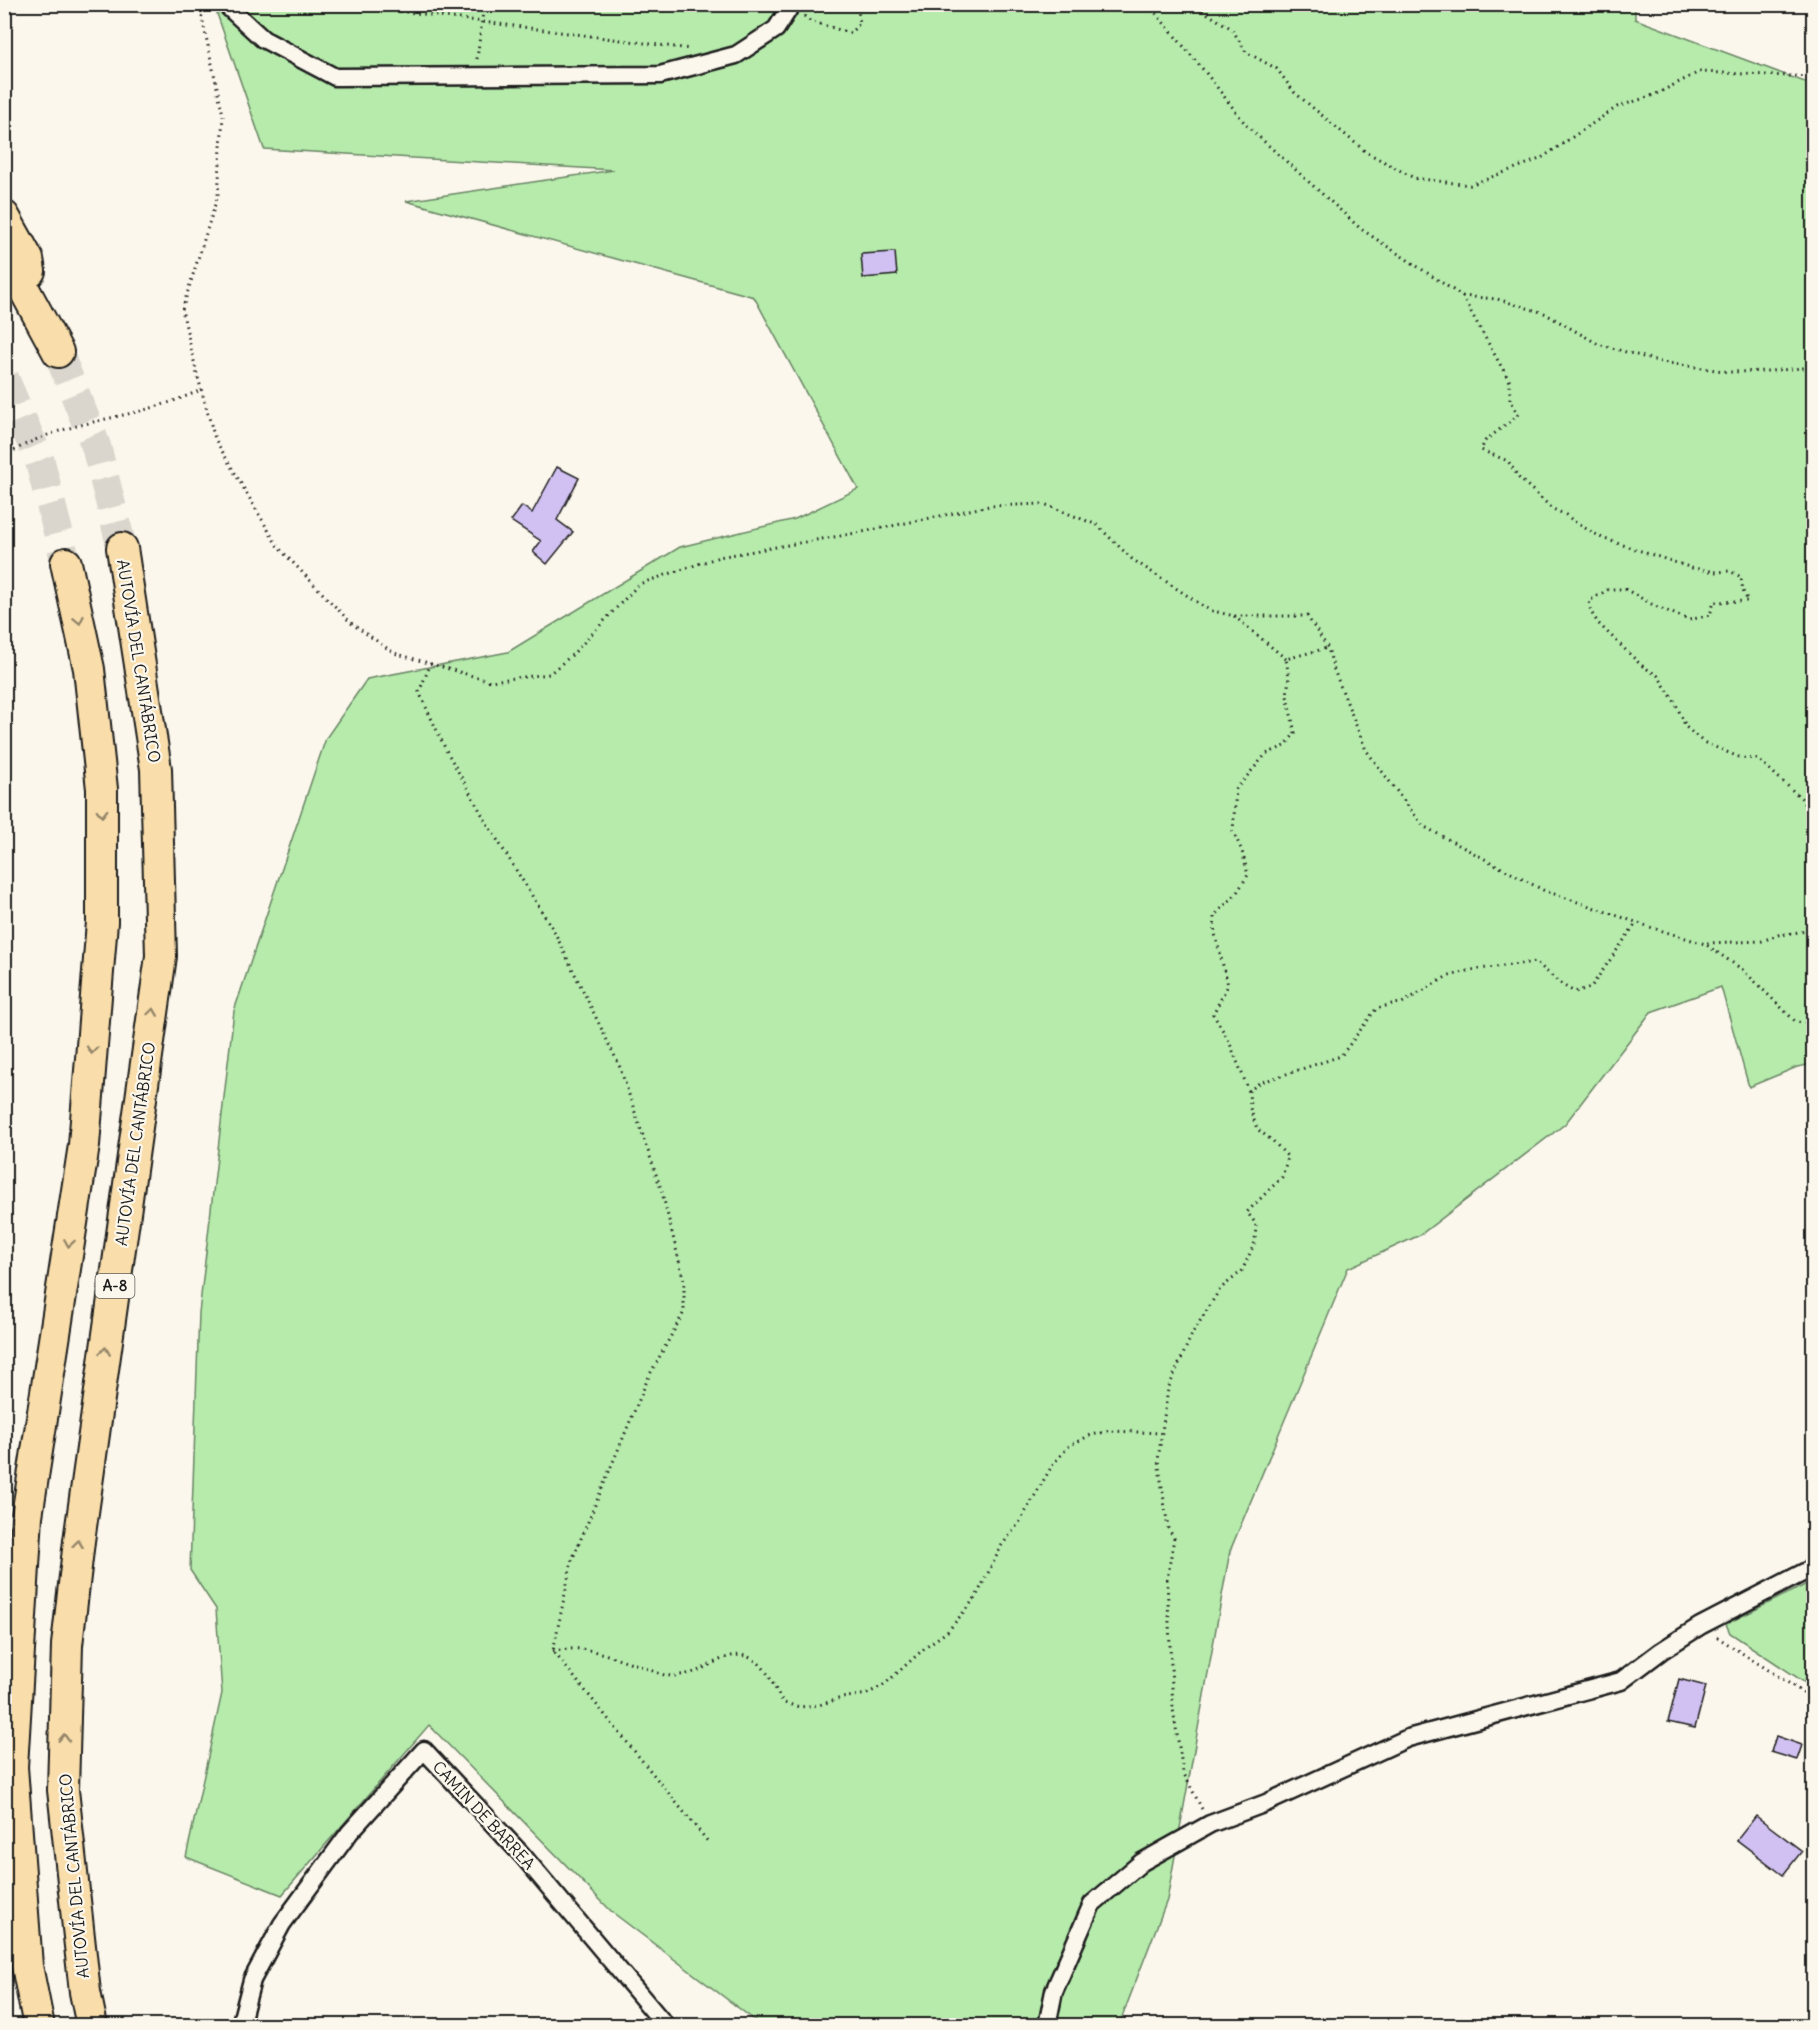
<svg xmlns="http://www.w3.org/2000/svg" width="1818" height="2030" font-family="Delius,sans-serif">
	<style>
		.green { fill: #b6ebac; stroke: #698464; stroke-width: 1.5 }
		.building { fill: #d1c1f2; stroke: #1c1c1c; stroke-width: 1.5 }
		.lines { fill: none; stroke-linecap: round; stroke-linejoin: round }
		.highway-tunnel { stroke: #dad6cd; stroke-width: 30; stroke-dasharray: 30 15; stroke-linecap: butt }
		.street-casing { stroke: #1c1c1c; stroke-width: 21 }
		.highway-casing { stroke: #1c1c1c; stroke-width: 34 }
		.path { stroke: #1c1c1c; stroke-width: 3; stroke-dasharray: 1.5 4.5; stroke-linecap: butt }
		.street { stroke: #fbf7ec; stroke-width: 16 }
		.highway { stroke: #f9deab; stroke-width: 30 }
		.oneway { stroke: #96876b }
		.labels { text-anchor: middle; stroke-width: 4.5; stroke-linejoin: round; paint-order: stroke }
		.shield { fill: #fbf7ec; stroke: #5f5e5a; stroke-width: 1.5 }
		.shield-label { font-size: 15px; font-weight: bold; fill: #1c1c1c }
		.street-label { font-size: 16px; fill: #1c1c1c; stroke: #fbf7ec }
	</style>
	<rect width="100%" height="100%" fill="#fbf7ec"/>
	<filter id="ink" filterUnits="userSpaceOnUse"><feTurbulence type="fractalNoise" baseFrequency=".0167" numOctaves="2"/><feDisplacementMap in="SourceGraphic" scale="12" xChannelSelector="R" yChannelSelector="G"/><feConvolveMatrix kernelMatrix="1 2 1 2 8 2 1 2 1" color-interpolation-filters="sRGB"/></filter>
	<g filter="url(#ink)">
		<g class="green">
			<polygon points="1635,4 1635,19 1813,85 1813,1064 1797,1067 1749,1087 1721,987 1651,1012 1565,1124 1420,1235 1348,1268 1230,1551 1167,1900 1119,2025 761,2025 612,1912 429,1725 282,1895 186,1857 222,1693 216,1609 190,1570 199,1313 234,1011 326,738 367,679 508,652 680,547 795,519 858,489 754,297 406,201 614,170 264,149 214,5"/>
			<polygon points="1813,1581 1813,1688 1730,1633 1726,1624"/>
		</g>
		<g class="building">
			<polygon points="895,252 897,275 863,278 861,254"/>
			<polygon points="557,467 579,478 557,520 573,532 547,564 533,552 541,541 511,521 522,506 532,513"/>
			<polygon points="1679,1679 1706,1686 1695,1728 1668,1722"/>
			<polygon points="1776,1736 1802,1745 1797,1760 1771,1752"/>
			<polygon points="1756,1816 1802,1851 1783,1875 1737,1840"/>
		</g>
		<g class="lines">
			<g class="highway-tunnel">
				<polyline points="58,352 96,446 122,548"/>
				<polyline points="4,378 40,462 66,563"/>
			</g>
			<defs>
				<g id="street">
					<polyline points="225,4 263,39 335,77 660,75 736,55 776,29 792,4"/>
					<polyline points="240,2026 252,1980 282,1924 350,1832 424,1750 523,1856 666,2026"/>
					<polyline points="1047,2026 1054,1991 1092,1904 1142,1862 1210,1824 1266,1803 1408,1738 1621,1681 1661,1651 1700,1626 1814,1567"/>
				</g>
				<g id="highway">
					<polyline points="4,216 28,259 30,271"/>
					<polyline points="4,252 58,352"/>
					<polyline points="39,2026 27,1966 12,1767 27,1516 84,1145 102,922 102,789 89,669 66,563"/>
					<polyline points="92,2026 85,1992 63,1790 67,1645 79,1541 161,956 156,769 122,548"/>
				</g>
			</defs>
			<use href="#street" class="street-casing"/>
			<use href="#highway" class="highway-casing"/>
			<g class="path">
				<polyline points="199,4 223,115 218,195 182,310 197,374 215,439 278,547 351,623 394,653 490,681 549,674 572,655 639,584 719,557 862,532 989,506 1044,504 1097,525 1132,559 1209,610 1234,616 1307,616 1328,648 1334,670 1366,750 1423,826 1543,890 1653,928 1705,944 1743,970 1796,1022 1814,1023"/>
				<polyline points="346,4 690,49"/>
				<polyline points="1148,4 1206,73 1247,126 1361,229 1462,296 1497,299 1544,313 1598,344 1661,362 1730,372 1770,371 1814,367"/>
				<polyline points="1192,4 1232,29 1246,52 1277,69 1294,92 1366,152 1414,178 1470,185 1540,159 1617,107 1654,95 1699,72 1814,77"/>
				<polyline points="804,16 810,21 850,33 860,23 857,4"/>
				<polyline points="477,59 484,4"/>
				<polyline points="1462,296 1510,382 1510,399 1518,415 1485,441 1481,450 1508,461 1519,478 1553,509 1566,515 1575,522 1602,538 1692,568 1717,572 1730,571 1741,577 1743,591 1748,601 1714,602 1710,615 1689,620 1655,606 1625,589 1609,589 1589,601 1591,612 1598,623 1641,665 1658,676 1675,702 1686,727 1703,742 1741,758 1758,759 1801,798 1806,807 1814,813"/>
				<path d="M4,457C51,425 105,422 158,406C172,402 187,396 201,390"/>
				<polyline points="1234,616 1286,659"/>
				<polyline points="431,663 419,692 446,750 488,825 554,931 619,1065 662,1192 684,1281 684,1312 649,1376 572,1560 553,1651 709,1843"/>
				<polyline points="1707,943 1762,941 1778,935 1814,930"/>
				<polyline points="1249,1091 1228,1039 1213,1014 1228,985 1215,934 1214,916 1236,894 1248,875 1242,851 1233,831 1236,789 1266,754 1285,746 1295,733 1287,696 1289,677 1286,659 1327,648"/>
				<polyline points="1717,1637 1801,1691 1814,1704"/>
				<path d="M553,1651C562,1650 572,1648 581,1649C598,1651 627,1661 643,1667C654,1671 662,1676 674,1676C681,1675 690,1674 697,1671C712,1665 731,1650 748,1657C769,1665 772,1687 784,1703L800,1707L819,1705L841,1698L867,1694L885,1684L928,1645L948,1631L976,1597L1002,1545L1019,1523L1053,1464L1070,1445L1091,1435L1110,1431L1161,1433"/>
				<path d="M1202,1809L1183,1772L1173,1709L1167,1580L1174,1538L1168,1528L1158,1460L1168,1389L1192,1334L1220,1289L1242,1271L1255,1242L1256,1224L1247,1212L1282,1177L1288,1157L1273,1141L1257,1129L1250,1108L1249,1091L1259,1083L1341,1056L1376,1009L1392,1004L1402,1003L1446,977L1471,970L1535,962C1550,973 1558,984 1575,992L1591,987L1636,923"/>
			</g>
			<use href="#street" class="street"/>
			<use href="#highway" class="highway"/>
		</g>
		<defs><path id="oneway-chevron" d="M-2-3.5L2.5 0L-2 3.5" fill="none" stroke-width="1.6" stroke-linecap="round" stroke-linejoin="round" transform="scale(1.5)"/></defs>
		<g class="oneway">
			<use href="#oneway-chevron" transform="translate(79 620) rotate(78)"/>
			<use href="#oneway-chevron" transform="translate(102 813) rotate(90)"/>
			<use href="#oneway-chevron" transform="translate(153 1012) rotate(-82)"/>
			<use href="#oneway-chevron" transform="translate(92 1050) rotate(95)"/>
			<use href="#oneway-chevron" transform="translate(69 1243) rotate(99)"/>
			<use href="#oneway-chevron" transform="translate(105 1351) rotate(-82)"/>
			<use href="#oneway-chevron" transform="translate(78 1544) rotate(-83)"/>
			<use href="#oneway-chevron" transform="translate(64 1738) rotate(-88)"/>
		</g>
	</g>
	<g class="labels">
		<rect class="shield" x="95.5" y="1274" width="39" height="24" rx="4.5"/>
		<g class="shield-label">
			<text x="115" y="1291">A-8</text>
		</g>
		<g class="street-label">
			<text transform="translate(139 661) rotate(81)" y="6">AUTOVÍA DEL CANTÁBRICO</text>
			<text transform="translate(135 1144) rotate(-82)" y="6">AUTOVÍA DEL CANTÁBRICO</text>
			<text transform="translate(484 1815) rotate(47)" y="6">CAMIN DE BARREA</text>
			<text transform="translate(74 1876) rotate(-95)" y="6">AUTOVÍA DEL CANTÁBRICO</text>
		</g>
	</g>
	<rect width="1818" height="2030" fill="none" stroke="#fbf7ec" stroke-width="24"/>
	<rect x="12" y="12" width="1794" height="2006" fill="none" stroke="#1c1c1c" stroke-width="2" filter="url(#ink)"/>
</svg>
